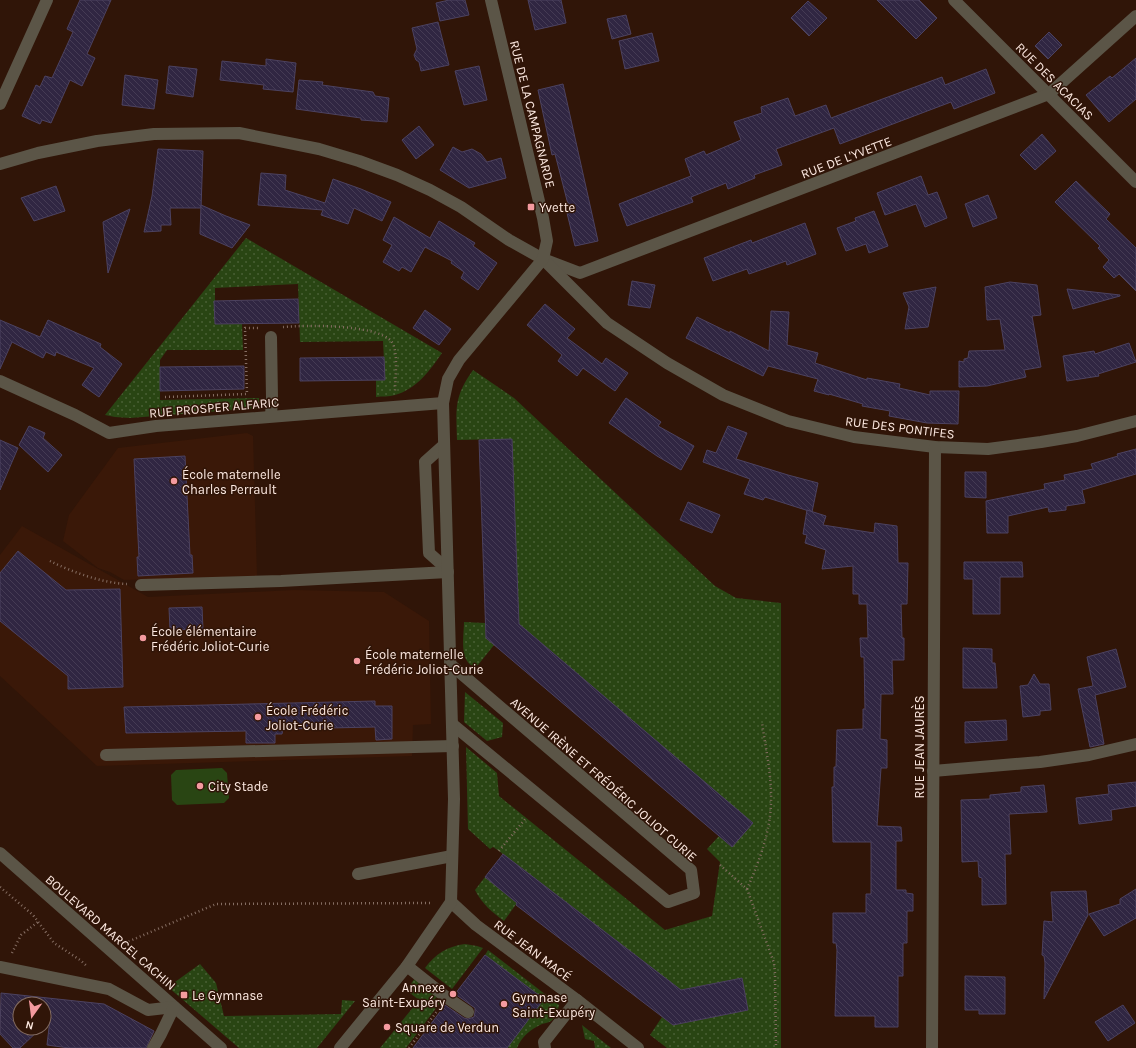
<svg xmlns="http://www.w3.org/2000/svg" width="1136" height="1048" font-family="Karla,sans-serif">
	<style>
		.built { fill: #3a1808 }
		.grass { fill: url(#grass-dots) }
		.garden { fill: #294513 }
		.building { fill: url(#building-back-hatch); stroke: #4c4260 }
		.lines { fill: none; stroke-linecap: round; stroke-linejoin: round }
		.path { stroke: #866e63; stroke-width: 2.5; stroke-dasharray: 1 3; stroke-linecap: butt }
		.minor { stroke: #5b5547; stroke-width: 12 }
		.poi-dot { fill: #f49a9f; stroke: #301508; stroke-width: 1.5 }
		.labels { text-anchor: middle; stroke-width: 3; stroke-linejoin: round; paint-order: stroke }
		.street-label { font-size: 13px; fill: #fde9e1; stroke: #301508 }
		.poi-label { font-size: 13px; fill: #fde9e1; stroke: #301508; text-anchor: start }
	</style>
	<defs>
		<pattern id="grass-dots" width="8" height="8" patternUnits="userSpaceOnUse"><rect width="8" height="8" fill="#294513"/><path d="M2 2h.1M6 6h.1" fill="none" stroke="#496035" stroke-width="1.8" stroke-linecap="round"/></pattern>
		<pattern id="building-back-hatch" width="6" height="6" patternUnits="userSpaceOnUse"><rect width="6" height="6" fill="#302642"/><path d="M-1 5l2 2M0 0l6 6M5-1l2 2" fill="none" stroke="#453b54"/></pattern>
	</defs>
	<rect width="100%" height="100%" fill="#301508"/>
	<g class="built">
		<polygon points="247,433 253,436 257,576 124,580 110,572 98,568 63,541 69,515 118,448"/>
		<polygon points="22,526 148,597 294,590 384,592 429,621 431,724 413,725 412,756 97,766 0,676 0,555"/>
	</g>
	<g class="grass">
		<path d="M246,238L442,353C430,370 417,389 395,395C389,397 382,396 376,397V380H385L383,341L300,342L298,284L215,288V324H242L243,350H167L160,360V400L259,398L260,408L130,418L115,417L105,415Z"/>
		<path d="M473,370L514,398L715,586L736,598L781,603V1048H667L650,1035L662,1017L673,1025L748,1010L742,978L681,990L499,851L493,847L490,849L468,829L466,747L497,773L499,796L665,930L712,916L720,862L707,849L719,836L732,847L752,823L519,624L512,439L457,440C456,408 454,397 473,370Z"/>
		<path d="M464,622L485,623L486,638L494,645L478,665L473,666C459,660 464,635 464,622Z"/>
		<polygon points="465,692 503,723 502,737 487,741 464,722"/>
		<path d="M485,877L517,903L504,921C492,912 482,904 475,890Z"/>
		<path d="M465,944L477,946L483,948L452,989L425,968C435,954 448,946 465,944Z"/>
		<path d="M488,950L559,1005C558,1010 556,1018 551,1021C548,1023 544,1023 542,1024C530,1030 522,1036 517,1048H509L501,1042L517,1034L544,999L485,955Z"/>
		<polygon points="200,964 216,983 224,1016 341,1014 342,1000 355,1001 317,1048 239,1048 168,987"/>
		<polygon points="416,977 439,995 435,999 440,1003 406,1048 380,1048 419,1000 406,990"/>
		<polygon points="582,1025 611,1048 595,1048 594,1041 585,1039"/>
	</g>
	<polygon class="garden" points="222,768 227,773 229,798 224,803 177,805 172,800 171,775 176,770"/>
	<g class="building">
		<polygon points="80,0 111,0 87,54 95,58 82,86 70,80 51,123 42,120 40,124 22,116 36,85 40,87 45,76 52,78 73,32 67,29"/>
		<polygon points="449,0 465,0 469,15 440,21 436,3"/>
		<polygon points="528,0 561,0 566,23 535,30"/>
		<polygon points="877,0 919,0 937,18 916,39"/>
		<polygon points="808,1 827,18 809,36 791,18"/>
		<polygon points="626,15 631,34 612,39 607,19"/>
		<polygon points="438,22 449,65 421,71 419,62 416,60 414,55 417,49 412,28"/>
		<polygon points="1049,32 1062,45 1048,59 1035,46"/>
		<polygon points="652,33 659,61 625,69 619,41"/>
		<polygon points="1136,58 1136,99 1109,122 1086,95 1110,76 1112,78"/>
		<polygon points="266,59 296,63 293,92 263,89 264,85 220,80 222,61 266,66"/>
		<polygon points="169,66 197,69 193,97 166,93"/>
		<polygon points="479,66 487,100 464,105 455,71"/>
		<polygon points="986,69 995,93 954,109 951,102 840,144 834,128 776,149 782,165 754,175 755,178 728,189 726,183 691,197 693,202 627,226 619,204 691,176 685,159 704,151 706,155 741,140 734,122 762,113 761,107 788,98 795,116 826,105 831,118 942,77 945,85"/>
		<polygon points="125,75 158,80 154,109 122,105"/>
		<polygon points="299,80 323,82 322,85 373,92 375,96 389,98 387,122 361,120 361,118 296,109"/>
		<polygon points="563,84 598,241 575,246 567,213 570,212 555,154 552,155 538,90"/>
		<polygon points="419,126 434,145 416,159 402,140"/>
		<polygon points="1042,134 1056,151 1035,170 1020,155"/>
		<polygon points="453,147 462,152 472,149 481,154 487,162 501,158 506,178 469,188 440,170"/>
		<polygon points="158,149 203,151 201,208 170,208 171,225 161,225 161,231 144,232 152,196"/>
		<polygon points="261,173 286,175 285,190 325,203 333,179 361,189 391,202 382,221 354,208 348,224 321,215 323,210 258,205"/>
		<polygon points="921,176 928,195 937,192 947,218 925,227 916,204 885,215 877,193"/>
		<polygon points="1076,181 1110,214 1106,219 1136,248 1136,291 1119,274 1114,278 1103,267 1109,260 1098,248 1100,246 1055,202"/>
		<polygon points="56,186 65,211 34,221 21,198"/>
		<polygon points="988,195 997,218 973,227 965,204"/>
		<polygon points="201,205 226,216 250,225 232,248 200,234"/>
		<polygon points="130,209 108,273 103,222"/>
		<polygon points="874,211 888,246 869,253 866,244 846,251 837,228 856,221 855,218"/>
		<polygon points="394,217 430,238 439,221 475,243 473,246 497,263 478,290 461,278 464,272 451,263 452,261 425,247 411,272 402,267 399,271 383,262 392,245 383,240"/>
		<polygon points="805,223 816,254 787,265 786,261 749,274 747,269 713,281 704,258 751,240 752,243"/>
		<polygon points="632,281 655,285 650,308 628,305"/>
		<polygon points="1010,282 1037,285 1041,315 1032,316 1041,367 1024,370 1026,377 987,386 959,387 959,361 964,362 964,359 968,358 969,351 1005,350 1000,319 987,320 985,287"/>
		<polygon points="936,287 928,327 905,329 909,307 903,293"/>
		<polygon points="1067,289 1120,295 1120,296 1073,309"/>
		<polygon points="298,299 299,323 215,324 214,301"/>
		<polygon points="545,304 575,329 567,338 602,364 606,358 628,373 615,391 583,368 577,376 558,361 562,355 527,325"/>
		<polygon points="425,310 451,329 439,345 413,328"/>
		<polygon points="771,311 789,312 787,345 818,353 815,363 867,380 867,378 900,384 899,388 930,395 930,391 959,391 958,424 927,423 889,416 890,411 862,406 863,404 829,394 829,395 814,391 818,379 768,366 763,376 686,338 697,317 730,333 730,331 769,351"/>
		<polygon points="0,320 40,337 48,320 101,344 100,347 122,364 99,397 82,385 94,368 56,352 55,356 46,352 43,358 12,342 0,369"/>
		<polygon points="1129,343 1136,362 1098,374 1099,376 1067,381 1063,356 1094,351 1095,354"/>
		<polygon points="384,357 385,380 300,381 300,358"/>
		<polygon points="244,366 244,389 160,391 160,367"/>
		<polygon points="626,398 661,422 658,426 694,446 681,470 657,456 609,423"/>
		<polygon points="29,426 45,433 43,438 62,455 48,472 19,445"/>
		<polygon points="728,426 747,433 736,459 788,475 818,483 812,512 765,497 763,500 744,494 750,479 703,462 707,450 716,453"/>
		<polygon points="512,439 519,624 753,823 732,847 486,638 479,440"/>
		<polygon points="0,440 18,448 0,490"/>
		<polygon points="1136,449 1136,474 1082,490 1085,503 1066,506 1066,510 1049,512 1048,507 1008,516 1008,533 987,533 986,501 1045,489 1044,484 1065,480 1064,475 1093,469 1091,464 1118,456 1117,454"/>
		<polygon points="185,456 190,555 192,555 193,573 138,576 137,557 139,557 134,459"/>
		<polygon points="965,472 986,472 986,498 965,497"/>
		<polygon points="688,502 720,515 712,533 680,520"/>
		<polygon points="807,510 826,516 823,525 874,533 875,523 897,526 898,563 908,563 907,604 901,604 902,638 904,638 904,660 892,660 893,694 881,694 880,739 887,740 887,768 881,768 877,826 901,827 902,841 896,841 896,890 906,890 906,893 913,894 913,911 907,911 907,943 903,943 903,976 898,976 898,1027 875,1027 875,1016 835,1016 837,950 836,943 833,943 833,913 866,913 866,894 871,894 871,842 833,842 832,787 834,787 834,767 836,767 837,730 863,729 863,709 865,709 864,657 861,657 860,638 868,638 867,604 859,604 859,594 853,594 853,566 822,569 826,550 805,543 807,535 803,534"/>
		<polygon points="18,551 66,590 120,589 123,687 68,689 68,676 0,621 0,573"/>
		<polygon points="964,562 1022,562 1023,577 1000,577 1000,614 973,614 973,579 964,579"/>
		<polygon points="202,607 203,629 170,630 169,608"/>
		<polygon points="963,648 992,649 992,663 995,663 997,688 963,688"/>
		<polygon points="1116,649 1126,687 1095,695 1104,744 1090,747 1078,689 1093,686 1087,657"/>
		<polygon points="1034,674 1040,684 1049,684 1051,710 1040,711 1040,715 1023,717 1020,686 1028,685"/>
		<polygon points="375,701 375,706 392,706 392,739 376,740 375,727 283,729 282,734 275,734 275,743 246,743 246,731 126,733 124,707"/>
		<polygon points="1006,720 1007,740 965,743 965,722"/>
		<polygon points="1136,782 1136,806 1111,810 1112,820 1079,824 1076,798 1109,794 1108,785"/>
		<polygon points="1044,785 1047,812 1009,814 1011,854 1005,854 1006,904 982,905 982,878 979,877 978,861 962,862 961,800 990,799 990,795 1021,792 1021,787"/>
		<polygon points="503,854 681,990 742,978 748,1010 673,1025 516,905 517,903 485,877"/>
		<polygon points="1136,889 1136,918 1104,936 1089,914 1120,904 1120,899"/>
		<polygon points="1086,891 1088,915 1044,999 1045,963 1044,956 1042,955 1044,921 1053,922 1051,892"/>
		<polygon points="485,955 544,999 507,1048 413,1048 445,1005 464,1018 468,1019 474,1017 475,1012 475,1008 455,994"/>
		<polygon points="965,976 1005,977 1005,1014 979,1014 979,1010 965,1010"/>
		<polygon points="1,993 104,1004 154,1031 146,1048 69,1048 47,1045 50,1019 44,1025 44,1004 20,1004 20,1028 41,1028 20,1048 13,1048 0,1034"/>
		<polygon points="1123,1005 1135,1023 1108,1041 1095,1022"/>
	</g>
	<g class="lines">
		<g class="path">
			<path d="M283,327C305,325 376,324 391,341C399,349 395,380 395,392"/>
			<polyline points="165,397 247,394 245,328 258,328"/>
			<path d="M50,561C72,572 102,583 127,584"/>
			<polyline points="499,851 526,818"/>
			<polyline points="720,865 747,889 774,963 775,973 776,1048"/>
			<polyline points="0,887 33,915 54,943 80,960 88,967"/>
			<path d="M747,889C759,862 770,833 771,803C772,777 766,750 762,723"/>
			<polyline points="125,943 216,904 431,903"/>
			<polyline points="12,953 21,935 38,922"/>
			<polyline points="409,1048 438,1010"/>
		</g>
		<g class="minor">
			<polyline points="954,0 1136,182"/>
			<polyline points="0,104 47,0"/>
			<polyline points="0,164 38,153 97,141 154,134 239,133 319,149 359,161 397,175 430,190 461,207 509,240 543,259 580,273 1049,94 1136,16"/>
			<polyline points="547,263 607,323 667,363 723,395 788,421 854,437 935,447 988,449 1041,442 1077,436 1136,421"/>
			<polyline points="271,337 272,398 271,416"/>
			<polyline points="0,381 75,415 109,433 156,426 443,403"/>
			<polyline points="444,445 425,462 429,553 447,569"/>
			<polyline points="141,585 281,581 448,572"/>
			<polyline points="450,664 691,870 694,893 668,902 452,724"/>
			<polyline points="106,755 453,746"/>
			<polyline points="933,771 1040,762 1089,755 1136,744"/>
			<polyline points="0,853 221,1048"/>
			<polyline points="358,874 452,856"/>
			<polyline points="451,902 476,925 577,1000 638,1048"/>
			<polyline points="407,966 446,997 468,1012"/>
			<polyline points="0,967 109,989 148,1010 174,1007"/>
			<polyline points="153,1048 161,1034 174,1007"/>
			<polyline points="340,1048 407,966 451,902 454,799 443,403 448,379 459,360 543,259 547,241 543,218 491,0"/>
			<polyline points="545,1048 544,1042 577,1000"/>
			<polyline points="932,1048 935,447"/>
		</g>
	</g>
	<g class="poi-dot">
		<rect x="527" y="203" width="8" height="8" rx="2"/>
		<circle cx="174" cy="481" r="4"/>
		<circle cx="143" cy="638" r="4"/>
		<circle cx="357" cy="661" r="4"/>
		<circle cx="258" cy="717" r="4"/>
		<circle cx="200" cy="786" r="4"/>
		<circle cx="453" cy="994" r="4"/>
		<rect x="180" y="991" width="8" height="8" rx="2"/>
		<circle cx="504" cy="1004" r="4"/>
		<circle cx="387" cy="1027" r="4"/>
	</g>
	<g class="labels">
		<g class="street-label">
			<text transform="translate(1055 81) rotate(45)" y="5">RUE DES ACACIAS</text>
			<text transform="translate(533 114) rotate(76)" y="5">RUE DE LA CAMPAGNARDE</text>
			<text transform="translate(846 157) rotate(-21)" y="5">RUE DE L'YVETTE</text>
			<text transform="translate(214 407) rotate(-5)" y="5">RUE PROSPER ALFARIC</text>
			<text transform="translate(900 427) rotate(7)" y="5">RUE DES PONTIFES</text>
			<text transform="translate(919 747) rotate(-90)" y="5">RUE JEAN JAURÈS</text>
			<text transform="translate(604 779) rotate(41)" y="5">AVENUE IRÈNE ET FRÉDÉRIC JOLIOT CURIE</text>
			<text transform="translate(111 932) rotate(41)" y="5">BOULEVARD MARCEL CACHIN</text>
			<text transform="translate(533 950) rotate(37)" y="5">RUE JEAN MACÉ</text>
		</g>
		<g class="poi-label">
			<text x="539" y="212">Yvette</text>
			<text x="182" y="479">École maternelle<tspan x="182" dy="15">Charles Perrault</tspan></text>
			<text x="151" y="636">École élémentaire<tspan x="151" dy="15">Frédéric Joliot-Curie</tspan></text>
			<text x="365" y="659">École maternelle<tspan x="365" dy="15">Frédéric Joliot-Curie</tspan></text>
			<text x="266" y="715">École Frédéric<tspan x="266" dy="15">Joliot-Curie</tspan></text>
			<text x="208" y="791">City Stade</text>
			<text x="445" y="992" text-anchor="end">Annexe<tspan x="445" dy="15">Saint-Exupéry</tspan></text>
			<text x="192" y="1000">Le Gymnase</text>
			<text x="512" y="1002">Gymnase<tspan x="512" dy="15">Saint-Exupéry</tspan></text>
			<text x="395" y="1032">Square de Verdun</text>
		</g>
	</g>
	<g transform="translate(32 1016) rotate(194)"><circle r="19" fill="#301508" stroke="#826a5f"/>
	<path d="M0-3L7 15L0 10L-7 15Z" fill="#f49a9f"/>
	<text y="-6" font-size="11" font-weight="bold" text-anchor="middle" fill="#fde9e1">N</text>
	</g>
</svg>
